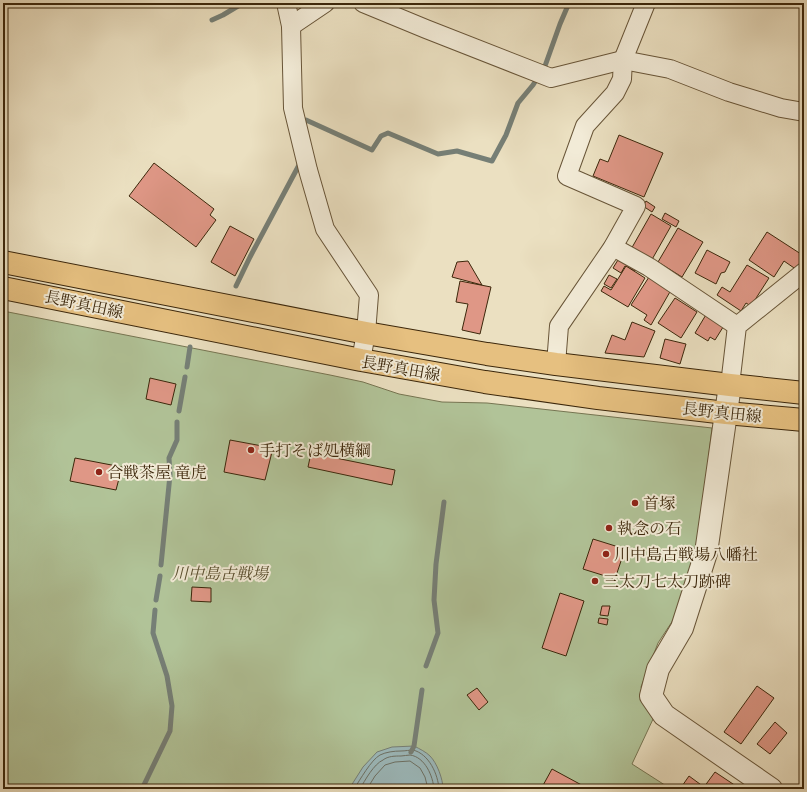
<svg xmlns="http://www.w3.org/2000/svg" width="807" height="792" font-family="'Gentium Book Plus','Noto Serif JP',serif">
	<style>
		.green { fill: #b1c398; stroke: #767552 }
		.water { fill: #9cbabd; stroke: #767f76 }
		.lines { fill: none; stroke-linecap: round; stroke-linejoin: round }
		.shore { stroke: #6c7064; stroke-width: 1 }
		.stream { stroke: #767f76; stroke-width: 5 }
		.building { fill: #df9786; stroke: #3c270b }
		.minor-casing { stroke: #685538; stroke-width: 20 }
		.tertiary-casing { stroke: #685538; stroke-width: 24 }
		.primary-casing { stroke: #3c270b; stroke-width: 24 }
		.minor { stroke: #f2ebd7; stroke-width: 18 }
		.tertiary { stroke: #f2ebd7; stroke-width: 22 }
		.primary { stroke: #e6c080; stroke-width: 22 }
		.poi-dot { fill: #8f2418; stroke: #f2ebd7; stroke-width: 1.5 }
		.labels { text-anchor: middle; stroke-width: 4; stroke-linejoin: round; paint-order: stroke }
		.street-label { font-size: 16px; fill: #3c270b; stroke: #f2ebd7 }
		.poi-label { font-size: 16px; fill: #3c270b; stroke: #f2ebd7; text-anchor: start }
		.park-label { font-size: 16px; font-style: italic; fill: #594e2e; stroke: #f2ebd7 }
	</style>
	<rect width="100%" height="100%" fill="#ebe0c1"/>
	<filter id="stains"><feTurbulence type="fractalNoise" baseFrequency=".005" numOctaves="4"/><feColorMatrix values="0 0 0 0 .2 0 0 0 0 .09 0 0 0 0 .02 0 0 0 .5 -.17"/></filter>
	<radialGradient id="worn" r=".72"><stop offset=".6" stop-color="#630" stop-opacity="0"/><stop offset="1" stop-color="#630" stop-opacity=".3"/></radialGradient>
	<polygon class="green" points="3,311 330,375 363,382 399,394 442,402 487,403 712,428 696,564 681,608 658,643 641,687 654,717 632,764 671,789 3,789"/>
	<path class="water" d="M414,746C420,749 426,752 430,756C437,763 443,779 443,789H349L363,767L377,752L392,747Z"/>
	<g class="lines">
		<g class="shore">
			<path d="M354,789C360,780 371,760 380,755C386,752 394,751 401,751C405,751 410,750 413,750C429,754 438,774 439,789"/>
			<path d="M360,789C365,780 374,764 383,760C388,756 395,756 401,756C404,756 407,755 410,755C425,757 433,776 434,789"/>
			<polyline points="367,789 375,776 385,765 395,762 410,761 420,768 425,777 428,789"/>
		</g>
		<g class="stream">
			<polyline points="212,20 223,15 243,3"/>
			<polyline points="542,70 545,66 560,24 569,3"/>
			<polyline points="306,120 372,150 381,136 388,133 438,154 457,151 492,161 506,135 518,103 533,85 538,77"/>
			<polyline points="236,286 250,257 299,165 299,162"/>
			<polyline points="187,367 190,347"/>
			<polyline points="179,411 185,377"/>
			<polyline points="161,565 170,475 169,458 177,440 177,422"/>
			<polyline points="156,600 160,576"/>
			<polyline points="426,666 438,633 434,600 436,564 444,502"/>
			<polyline points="411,752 414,746 422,690"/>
			<polyline points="142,789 170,731 172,706 167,676 153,633 155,610"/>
		</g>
	</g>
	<g class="building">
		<polygon points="619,135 663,153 644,197 593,176 600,159 608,162"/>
		<polygon points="154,163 214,209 210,215 216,220 196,247 129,196"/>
		<polygon points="646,201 655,207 652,212 643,206"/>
		<polygon points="665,213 679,221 676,227 662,219"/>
		<polygon points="651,214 671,226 650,263 630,251"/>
		<polygon points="230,226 254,239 235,276 211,262"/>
		<polygon points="678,228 703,242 682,277 658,262"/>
		<polygon points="767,232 804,256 804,260 797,270 784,261 774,277 749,260"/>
		<polygon points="707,250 730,262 725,272 721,273 716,284 695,273"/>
		<polygon points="621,255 639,265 635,271 625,266 621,273 613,268"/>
		<polygon points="468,261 482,285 452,277 457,262"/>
		<polygon points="747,265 769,278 751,306 746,303 741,311 717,295 722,287 730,292"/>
		<polygon points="626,266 645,278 628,307 601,291 604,286 611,290"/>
		<polygon points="609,275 617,279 611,288 604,284"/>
		<polygon points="649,277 671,290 651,325 644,320 647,315 631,305"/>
		<polygon points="460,281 491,287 480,334 462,330 468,304 456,302"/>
		<polygon points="675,298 697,312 681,338 658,323"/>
		<polygon points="707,313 725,324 715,340 710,337 708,341 695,333"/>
		<polygon points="632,322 655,331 644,357 605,353 612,335 625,340"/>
		<polygon points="665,339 686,344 680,364 660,358"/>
		<polygon points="150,378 176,384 171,405 146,399"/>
		<polygon points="230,440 273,448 265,480 224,472"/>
		<polygon points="311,453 395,470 392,485 308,467"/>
		<polygon points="75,458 122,467 116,490 70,481"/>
		<polygon points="593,539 625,549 615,579 583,569"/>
		<polygon points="192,587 211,588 211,602 191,601"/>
		<polygon points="560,593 584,601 566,656 542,648"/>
		<polygon points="602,606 610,606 608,616 600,615"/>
		<polygon points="599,618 608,619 607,625 598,623"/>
		<polygon points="757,686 774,698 741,744 724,732"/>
		<polygon points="477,688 488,702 479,710 467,695"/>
		<polygon points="775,722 787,733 770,754 757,744"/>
		<polygon points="552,769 589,789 541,789"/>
		<polygon points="715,772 736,786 734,789 680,789 689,776 704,787"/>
	</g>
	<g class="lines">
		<defs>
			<g id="minor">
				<polyline points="286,3 291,26 293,108 308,170 325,229 369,295 366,333 361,360"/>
				<polyline points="363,3 426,29 551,78 623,60 670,69 729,92 781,108 804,112"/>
				<polyline points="291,26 325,3"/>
				<polyline points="613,247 649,267 737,326"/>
				<polyline points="556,364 559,326 613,247 636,206 567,176 585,126 615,93 622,79 623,60 646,3"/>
				<polyline points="730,385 737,326 804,272"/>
			</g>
			<polyline id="tertiary" points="730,385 706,553 682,628 658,669 651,696 664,715 771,789"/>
			<g id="primary">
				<polyline points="3,262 366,333 487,354 556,364 730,385 804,393"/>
				<polyline points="3,288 361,360 485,382 598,398 726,413 804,420"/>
			</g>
		</defs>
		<use href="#minor" class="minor-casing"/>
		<use href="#tertiary" class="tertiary-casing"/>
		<use href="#primary" class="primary-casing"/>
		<use href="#minor" class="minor"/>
		<use href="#tertiary" class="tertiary"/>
		<use href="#primary" class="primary"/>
	</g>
	<g class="poi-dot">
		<circle cx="251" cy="450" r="4"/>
		<circle cx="99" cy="472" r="4"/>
		<circle cx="635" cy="503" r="4"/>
		<circle cx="609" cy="528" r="4"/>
		<circle cx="606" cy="554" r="4"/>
		<circle cx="595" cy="581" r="4"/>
	</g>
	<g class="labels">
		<g class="street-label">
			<text transform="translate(84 304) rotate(12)" y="6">長野真田線</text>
			<text transform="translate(401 368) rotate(10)" y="6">長野真田線</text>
			<text transform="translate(722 412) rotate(6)" y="6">長野真田線</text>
		</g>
		<g class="poi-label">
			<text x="259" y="456">手打そば処横綱</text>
			<text x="107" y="478">合戦茶屋 竜虎</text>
			<text x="643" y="509">首塚</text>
			<text x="617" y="534">執念の石</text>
			<text x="614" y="560">川中島古戦場八幡社</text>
			<text x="603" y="587">三太刀七太刀跡碑</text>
		</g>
		<g class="park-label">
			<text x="220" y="579">川中島古戦場</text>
		</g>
	</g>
	<rect width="807" height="792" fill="none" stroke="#ebe0c1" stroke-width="16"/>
	<rect x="4" y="4" width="799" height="784" fill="none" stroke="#3c270b" stroke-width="2"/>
	<rect x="8" y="8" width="791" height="776" fill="none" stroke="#3c270b"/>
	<rect width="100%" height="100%" filter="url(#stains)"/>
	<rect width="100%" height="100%" fill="url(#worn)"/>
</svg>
